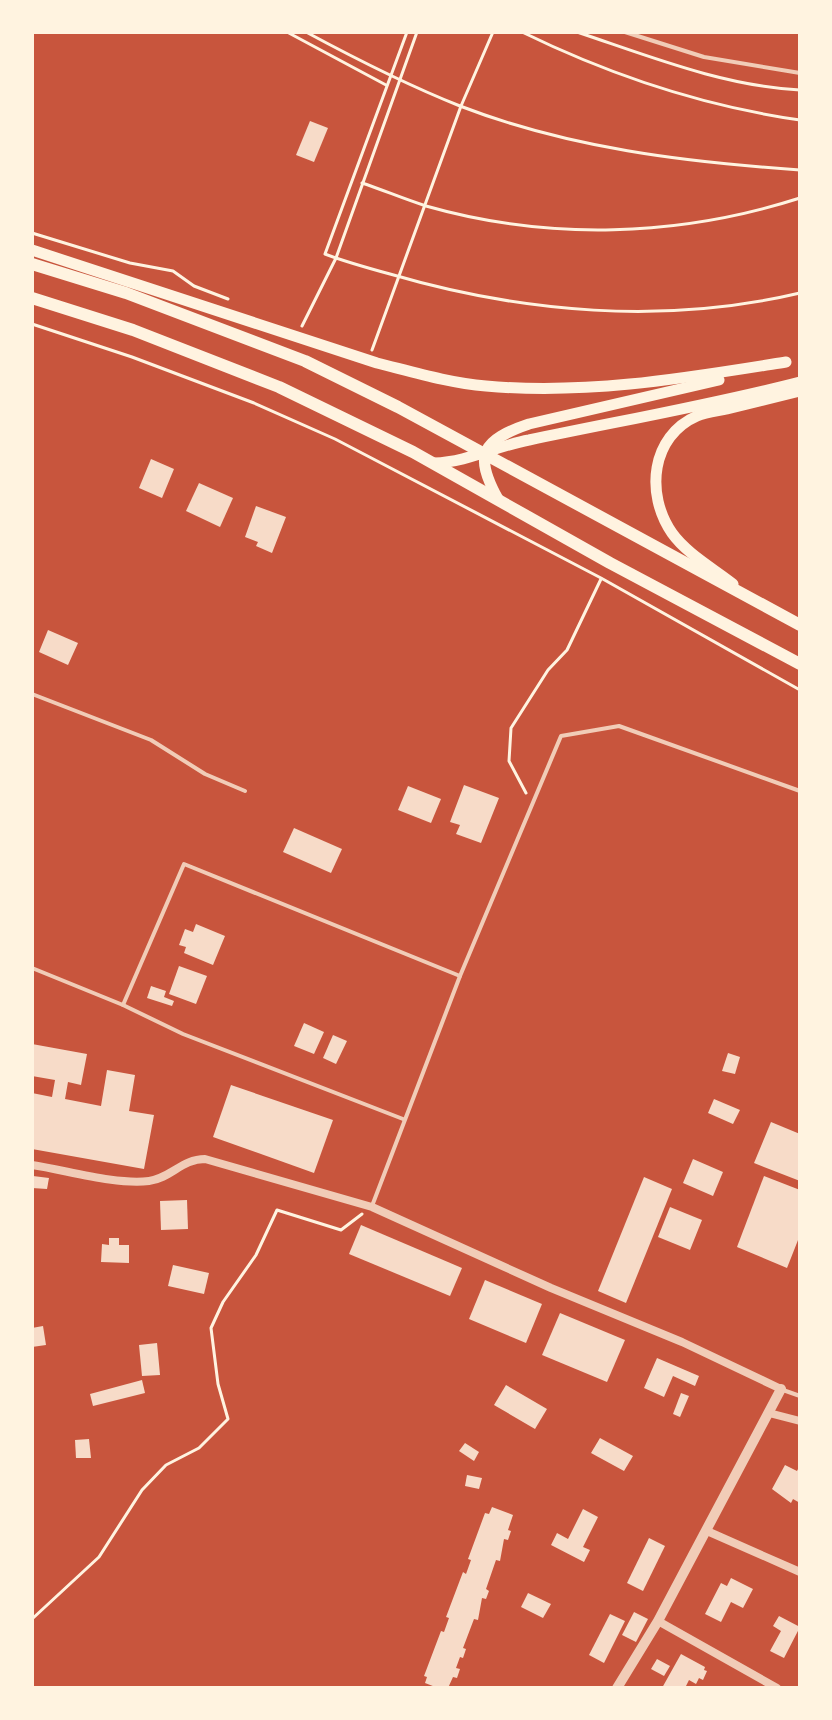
<svg xmlns="http://www.w3.org/2000/svg" width="832" height="1720" font-family="Ubuntu,sans-serif">
	<style>
		.building { fill: #f7dbc8 }
		.lines { fill: none; stroke-linecap: round; stroke-linejoin: round }
		.path { stroke: #fff3e0; stroke-width: 3 }
		.service { stroke: #f1ccb7; stroke-width: 4 }
		.minor { stroke: #f1ccb7; stroke-width: 8 }
		.tertiary { stroke: #f1ccb7; stroke-width: 10 }
		.secondary { stroke: #fff3e0; stroke-width: 11 }
		.primary { stroke: #fff3e0; stroke-width: 12 }
	</style>
	<rect width="100%" height="100%" fill="#c8553d"/>
	<g class="building">
		<polygon points="310,121 328,128 314,162 296,155"/>
		<polygon points="151,459 174,469 162,498 139,488"/>
		<polygon points="199,483 233,498 220,527 186,511"/>
		<polygon points="256,506 286,517 272,553 256,546 258,542 245,537"/>
		<polygon points="48,630 78,643 68,665 39,652"/>
		<polygon points="464,785 499,798 481,843 456,834 460,825 450,822"/>
		<polygon points="408,786 441,799 431,823 398,810"/>
		<polygon points="294,828 342,849 331,873 283,852"/>
		<polygon points="196,924 225,936 213,965 184,953 186,947 179,945 185,929 193,932"/>
		<polygon points="179,966 207,976 196,1004 169,994"/>
		<polygon points="151,986 166,991 164,997 174,1001 172,1006 147,998"/>
		<polygon points="304,1023 324,1032 314,1054 294,1046"/>
		<polygon points="333,1035 347,1041 336,1064 323,1058"/>
		<polygon points="32,1044 87,1054 81,1085 68,1082 65,1099 101,1106 107,1070 135,1075 129,1111 154,1115 144,1169 32,1149 32,1093 52,1097 55,1080 32,1076"/>
		<polygon points="728,1053 740,1057 735,1074 722,1071"/>
		<polygon points="231,1085 333,1120 314,1173 213,1137"/>
		<polygon points="714,1099 740,1110 733,1124 708,1113"/>
		<polygon points="771,1122 800,1134 800,1181 754,1163"/>
		<polygon points="693,1159 723,1172 713,1196 683,1183"/>
		<polygon points="33,1176 49,1178 47,1189 32,1188"/>
		<polygon points="764,1176 800,1190 800,1235 787,1268 737,1247"/>
		<polygon points="644,1177 672,1189 626,1303 598,1291"/>
		<polygon points="187,1200 188,1229 161,1230 160,1201"/>
		<polygon points="670,1207 702,1220 690,1250 658,1237"/>
		<polygon points="361,1225 462,1268 450,1296 349,1254"/>
		<polygon points="109,1238 119,1238 119,1245 129,1245 129,1263 101,1262 102,1244 109,1245"/>
		<polygon points="173,1265 209,1273 204,1294 168,1286"/>
		<polygon points="485,1280 542,1304 526,1343 469,1319"/>
		<polygon points="560,1313 625,1340 607,1382 542,1355"/>
		<polygon points="43,1326 46,1345 32,1347 32,1328"/>
		<polygon points="157,1343 160,1375 142,1376 139,1345"/>
		<polygon points="657,1358 699,1376 695,1386 673,1376 664,1397 644,1388"/>
		<polygon points="142,1380 145,1393 93,1406 90,1394"/>
		<polygon points="506,1385 547,1409 535,1429 494,1405"/>
		<polygon points="681,1393 689,1396 680,1417 673,1414"/>
		<polygon points="600,1438 633,1456 624,1471 591,1453"/>
		<polygon points="89,1439 91,1458 76,1458 75,1440"/>
		<polygon points="465,1443 479,1452 474,1461 459,1451"/>
		<polygon points="785,1465 797,1471 800,1465 800,1503 793,1499 791,1503 772,1489"/>
		<polygon points="467,1475 482,1478 479,1489 465,1486"/>
		<polygon points="492,1507 513,1515 508,1530 511,1531 508,1540 504,1539 500,1561 496,1560 486,1589 489,1591 486,1599 482,1598 478,1620 474,1619 463,1648 466,1649 463,1658 460,1657 456,1668 460,1669 457,1678 453,1677 448,1688 438,1688 425,1683 427,1677 424,1676 441,1631 444,1632 449,1618 446,1617 463,1572 466,1574 471,1560 468,1559 485,1513 489,1514"/>
		<polygon points="583,1509 598,1517 583,1547 590,1550 584,1562 551,1545 557,1533 568,1539"/>
		<polygon points="649,1538 665,1546 643,1591 627,1583"/>
		<polygon points="731,1578 753,1589 743,1608 731,1602 721,1622 705,1614 721,1583 727,1586"/>
		<polygon points="528,1593 551,1604 543,1618 521,1607"/>
		<polygon points="634,1612 648,1619 636,1642 622,1635"/>
		<polygon points="610,1614 625,1621 604,1663 589,1655"/>
		<polygon points="779,1616 800,1627 784,1658 770,1651 781,1631 773,1626"/>
		<polygon points="681,1654 705,1667 704,1670 707,1671 703,1680 699,1678 696,1684 689,1680 685,1688 662,1688"/>
		<polygon points="657,1659 670,1666 664,1676 651,1669"/>
	</g>
	<g class="lines">
		<g class="path">
			<polyline points="287,32 386,85"/>
			<path d="M306,32C356,59 407,85 460,106C569,148 684,162 800,170"/>
			<path d="M407,32L325,254C346,262 368,268 390,274C523,313 664,325 800,293"/>
			<path d="M522,32C610,75 702,106 800,120"/>
			<path d="M577,32C649,56 723,86 800,90"/>
			<path d="M362,183C383,190 404,199 426,206C549,241 678,237 800,198"/>
			<polyline points="32,233 130,263 173,271 194,286 228,299"/>
			<polyline points="32,324 132,357 254,403 335,439 601,578 800,690"/>
			<polyline points="302,326 336,258 417,32"/>
			<polyline points="372,350 461,106 493,32"/>
			<polyline points="526,793 509,761 511,728 548,670 567,650 601,579"/>
			<polyline points="32,1619 99,1557 142,1490 166,1465 199,1448 228,1419 218,1384 211,1328 223,1302 256,1255 277,1210 341,1230 362,1214"/>
		</g>
		<g class="service">
			<polyline points="625,32 704,57 800,73"/>
			<polyline points="32,694 151,740 205,774 245,791"/>
			<polyline points="32,968 123,1005 183,1034 403,1119"/>
			<polyline points="123,1005 184,864 460,976"/>
			<polyline points="372,1206 460,976 561,736 619,726 800,791"/>
			<polyline points="783,1390 800,1396"/>
		</g>
		<g class="minor">
			<path d="M32,1165C66,1170 115,1185 149,1181C171,1178 182,1159 205,1159L372,1207L551,1288L682,1342L781,1389"/>
			<polyline points="769,1413 800,1421"/>
			<polyline points="707,1531 800,1572"/>
			<polyline points="658,1621 777,1688"/>
		</g>
		<polyline class="tertiary" points="617,1688 658,1621 781,1389"/>
		<g class="secondary">
			<path d="M32,250L377,363C413,372 449,383 486,386C588,395 686,378 786,362"/>
			<path d="M434,463C468,462 496,446 529,440C619,421 711,405 800,382"/>
			<path d="M498,499C473,454 482,440 529,424L719,380"/>
			<path d="M733,584C714,569 686,553 672,533C645,494 651,436 697,416C706,412 718,411 727,409C752,403 776,397 800,391"/>
		</g>
		<g class="primary">
			<polyline points="32,264 126,293 305,361 398,407 800,625"/>
			<polyline points="32,298 133,330 279,387 413,452 610,563 800,664"/>
		</g>
	</g>
	<rect width="832" height="1720" fill="none" stroke="#fff3e0" stroke-width="68"/>
</svg>
